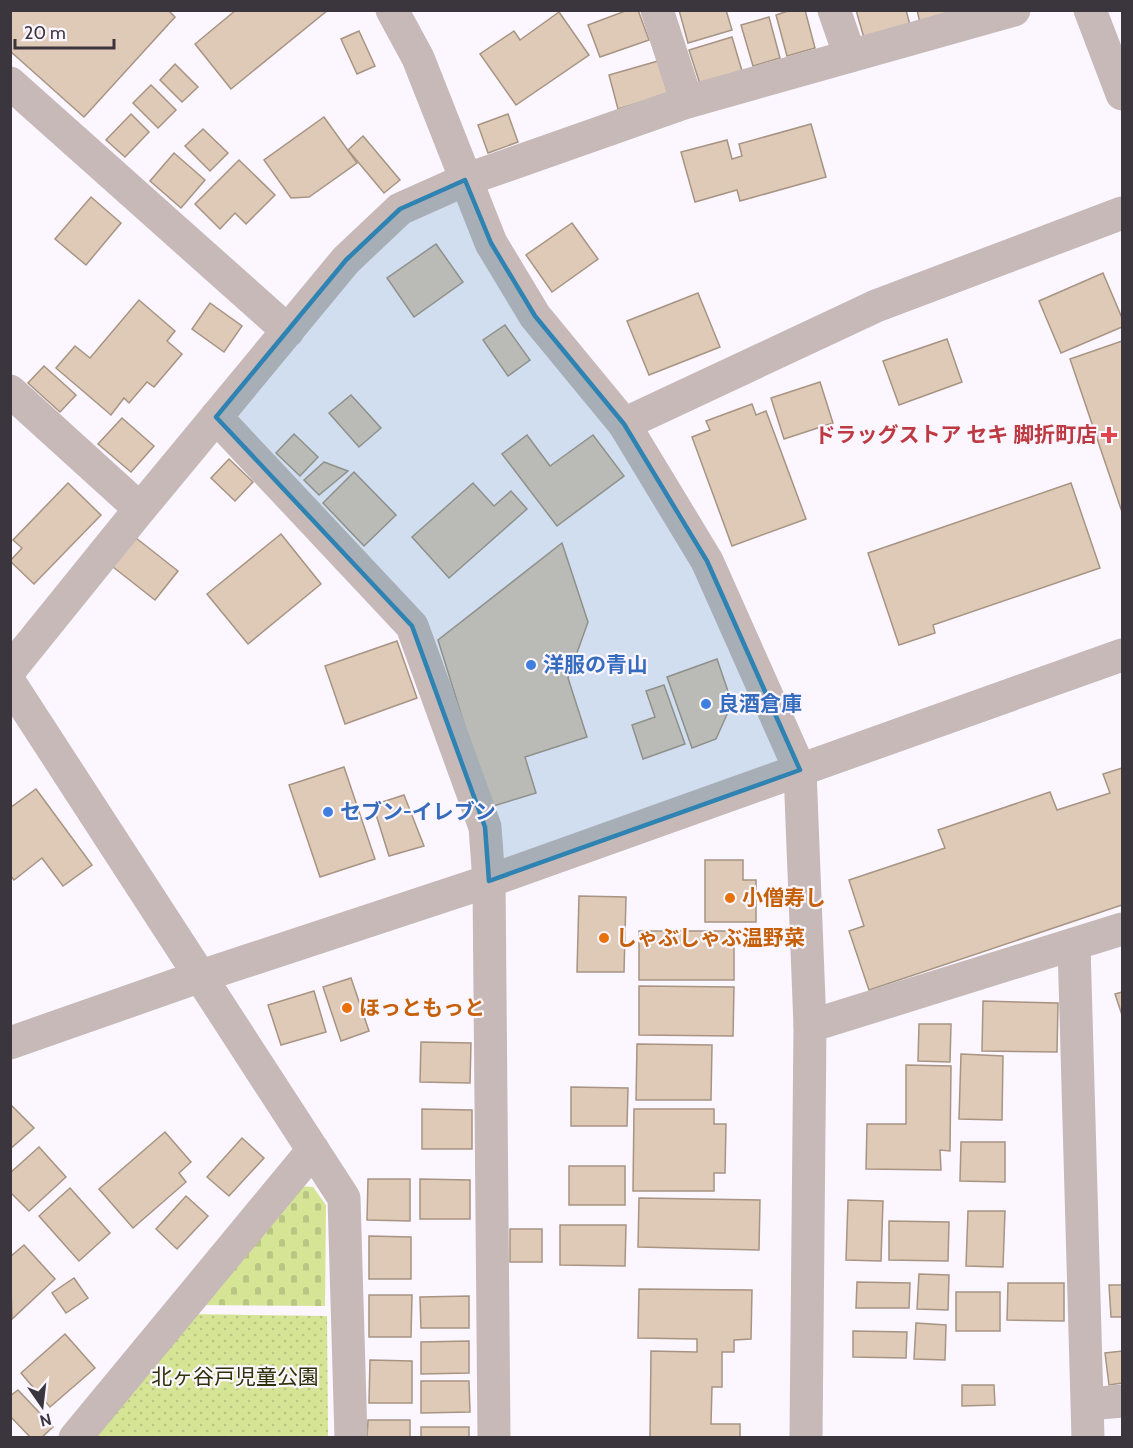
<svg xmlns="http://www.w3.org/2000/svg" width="1133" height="1448" font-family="Cabin,'Noto Sans JP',sans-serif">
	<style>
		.green { fill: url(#green-dots) }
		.cemetery { fill: url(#cemetery-stones) }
		.building { fill: #decab7; stroke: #a79482; stroke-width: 1.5 }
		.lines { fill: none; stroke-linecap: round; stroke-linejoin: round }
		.minor { stroke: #c6b9b7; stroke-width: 33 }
		.marked { fill: #2e83b3; fill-opacity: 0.2; stroke: #2e83b3; stroke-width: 4.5; stroke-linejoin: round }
		.health-dot { fill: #e0444e; stroke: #fbf6ff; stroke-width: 2 }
		.shop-dot { fill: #3f7fe0; stroke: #fbf6ff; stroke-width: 2 }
		.food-dot { fill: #e8710a; stroke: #fbf6ff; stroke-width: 2 }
		.labels { text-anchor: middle; stroke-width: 4.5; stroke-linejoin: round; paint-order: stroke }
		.health-label { font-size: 21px; font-weight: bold; fill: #be3a42; stroke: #fbf6ff; text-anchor: end }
		.shop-label { font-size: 21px; font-weight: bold; fill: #366cbe; stroke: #fbf6ff; text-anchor: start }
		.food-label { font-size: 21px; font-weight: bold; fill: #c56008; stroke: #fbf6ff; text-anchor: start }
		.park-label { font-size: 21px; fill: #2d3209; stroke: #fbf6ff }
	</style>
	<defs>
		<pattern id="green-dots" width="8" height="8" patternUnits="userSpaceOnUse" patternTransform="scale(1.5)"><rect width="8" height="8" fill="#d6e595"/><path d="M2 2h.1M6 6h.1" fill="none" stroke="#b9c582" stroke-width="1.8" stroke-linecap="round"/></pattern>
		<pattern id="cemetery-stones" width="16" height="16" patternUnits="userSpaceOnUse" patternTransform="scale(1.5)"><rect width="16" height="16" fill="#d6e595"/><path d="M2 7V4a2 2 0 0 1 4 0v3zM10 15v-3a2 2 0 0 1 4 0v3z" fill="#b9c582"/></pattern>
	</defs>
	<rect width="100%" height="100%" fill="#fbf6ff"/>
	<polygon class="green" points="190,1314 327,1316 328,1437 95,1438"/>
	<polygon class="cemetery" points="298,1186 313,1187 326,1205 325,1306 195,1305"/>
	<g class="building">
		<polygon points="10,10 168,10 175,17 84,117 10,51"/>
		<polygon points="236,10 328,10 231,89 195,44"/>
		<polygon points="628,10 638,10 649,40 600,57 588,25"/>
		<polygon points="679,10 726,10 732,30 688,43"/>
		<polygon points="791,10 805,10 815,48 787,56 776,15"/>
		<polygon points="856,10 906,10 910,25 864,38"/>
		<polygon points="917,10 947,10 949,14 920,23"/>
		<polygon points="559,12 589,55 516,105 480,54 514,31 520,40"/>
		<polygon points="769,17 780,58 753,66 741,25"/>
		<polygon points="359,31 375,66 357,74 341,39"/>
		<polygon points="732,37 742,71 700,84 689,50"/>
		<polygon points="658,61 668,94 618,109 609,75"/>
		<polygon points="175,64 198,87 182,102 160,80"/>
		<polygon points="151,85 176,110 158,128 133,103"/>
		<polygon points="131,114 149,132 125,157 106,140"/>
		<polygon points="508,114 518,142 488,153 478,125"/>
		<polygon points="324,117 357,163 309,197 291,198 264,160"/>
		<polygon points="811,124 826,177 740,201 737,190 695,202 681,152 727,140 732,159 742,156 739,144"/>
		<polygon points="203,129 228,153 210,171 185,146"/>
		<polygon points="363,136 400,180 384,193 348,150"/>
		<polygon points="174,153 205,180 181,208 150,181"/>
		<polygon points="239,160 275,195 246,224 235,213 220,229 195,204"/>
		<polygon points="91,197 121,223 86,265 55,239"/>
		<polygon points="572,223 598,259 552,292 526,255"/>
		<polygon points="436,244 463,282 414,317 387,278"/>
		<polygon points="1103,273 1122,318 1122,327 1061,353 1039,301"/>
		<polygon points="698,293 720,347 649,375 627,321"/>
		<polygon points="139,300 175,331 167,341 182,354 154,387 147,382 129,403 124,398 111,415 56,368 75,346 90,358"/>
		<polygon points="210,303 242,326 224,352 192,329"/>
		<polygon points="505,325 530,360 508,376 483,340"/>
		<polygon points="947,339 962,382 899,405 883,361"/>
		<polygon points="1122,341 1122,512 1070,359"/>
		<polygon points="44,366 76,395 60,412 28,383"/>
		<polygon points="820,382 833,423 784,439 771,398"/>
		<polygon points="351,395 381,428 359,447 329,413"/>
		<polygon points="752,404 756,415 766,411 806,519 732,546 692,437 710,430 706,421"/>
		<polygon points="122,418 154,446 131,472 98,444"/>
		<polygon points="294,434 318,457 300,476 276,453"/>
		<polygon points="527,435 550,466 593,435 624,476 557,526 502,454"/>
		<polygon points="229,459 253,482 235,501 211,478"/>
		<polygon points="324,462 348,471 319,495 304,480"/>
		<polygon points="354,472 396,515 364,546 323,503"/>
		<polygon points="68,483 101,515 34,584 10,561 22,548 13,540"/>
		<polygon points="473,483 494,506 511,491 527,509 449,578 412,537"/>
		<polygon points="1071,483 1100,568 933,625 935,633 899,645 868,553"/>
		<polygon points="281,534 321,584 248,644 207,594"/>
		<polygon points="136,538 178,571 155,600 113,567"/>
		<polygon points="562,543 588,622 568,678 587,737 525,757 536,793 490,807 438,640"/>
		<polygon points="397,641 417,698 345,724 325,666"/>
		<polygon points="717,659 732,703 716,739 692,748 667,677"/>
		<polygon points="664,685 685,744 643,759 632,725 655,717 646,691"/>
		<polygon points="344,767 375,859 320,877 289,785"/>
		<polygon points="1122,768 1122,905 869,990 849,931 864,926 849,880 945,848 938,830 1050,792 1057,810 1110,793 1103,774"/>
		<polygon points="36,789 92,865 63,886 42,858 14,880 10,875 10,808"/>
		<polygon points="404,795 424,846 389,856 373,805"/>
		<polygon points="705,860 743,860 743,880 756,880 756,922 705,922"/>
		<polygon points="579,896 626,897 624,972 577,972"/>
		<rect x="639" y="931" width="95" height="49"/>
		<polygon points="351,978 369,1031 341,1041 323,987"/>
		<polygon points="639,986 734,987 733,1036 639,1035"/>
		<polygon points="314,991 326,1032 281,1045 268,1005"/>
		<polygon points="1122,992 1122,1015 1115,994"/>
		<polygon points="983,1001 1058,1003 1057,1052 982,1051"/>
		<polygon points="919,1024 951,1024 950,1062 918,1061"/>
		<polygon points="421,1042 471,1043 470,1083 420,1082"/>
		<polygon points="637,1044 712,1045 711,1100 636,1100"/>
		<polygon points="961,1054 1003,1056 1002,1120 959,1119"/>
		<polygon points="906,1065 951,1066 950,1151 940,1150 941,1170 866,1169 867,1124 906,1124"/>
		<polygon points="571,1087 628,1088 627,1126 571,1126"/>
		<polygon points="10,1104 34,1128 10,1149"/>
		<polygon points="422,1109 472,1110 472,1149 422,1149"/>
		<polygon points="634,1109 714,1109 714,1124 726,1124 725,1173 714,1173 714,1191 633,1191"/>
		<polygon points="165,1132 191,1162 179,1173 186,1182 133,1228 99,1189"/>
		<polygon points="242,1138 264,1158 229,1196 207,1177"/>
		<polygon points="961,1142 1005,1142 1005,1182 960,1181"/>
		<polygon points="39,1147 66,1177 29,1211 10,1192 10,1173"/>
		<rect x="569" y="1166" width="56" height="39"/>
		<polygon points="368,1179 410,1179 410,1221 367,1220"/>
		<polygon points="420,1179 470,1180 470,1219 420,1219"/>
		<polygon points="70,1188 110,1233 79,1261 39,1216"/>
		<polygon points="186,1196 208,1216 177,1249 156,1229"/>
		<polygon points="639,1198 760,1200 759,1250 638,1247"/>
		<polygon points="848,1200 883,1201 881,1261 846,1260"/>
		<polygon points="968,1211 1005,1211 1003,1267 966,1266"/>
		<polygon points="889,1221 949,1222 948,1261 889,1260"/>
		<polygon points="560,1225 626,1225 625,1266 560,1265"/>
		<rect x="510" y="1229" width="32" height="33"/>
		<polygon points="369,1236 411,1237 411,1279 369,1279"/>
		<polygon points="24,1245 55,1279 12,1319 10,1257"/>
		<polygon points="919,1274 949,1275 948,1310 917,1309"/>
		<polygon points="74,1278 88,1298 66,1313 52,1293"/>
		<polygon points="857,1282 910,1283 909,1308 856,1308"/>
		<polygon points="1008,1283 1064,1283 1064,1321 1007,1320"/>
		<polygon points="1109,1285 1122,1285 1122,1317 1111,1317"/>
		<polygon points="639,1289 752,1290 751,1339 734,1340 734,1352 722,1352 722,1387 712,1387 711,1424 740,1424 740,1438 650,1438 651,1351 697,1352 697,1339 638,1338"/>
		<rect x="956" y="1292" width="44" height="39"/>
		<polygon points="369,1295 412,1295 411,1337 369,1337"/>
		<polygon points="469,1296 469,1328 421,1328 420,1297"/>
		<polygon points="916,1323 946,1325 945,1360 914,1359"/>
		<polygon points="853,1331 907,1332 906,1358 853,1357"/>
		<polygon points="65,1334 95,1368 50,1407 21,1373"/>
		<polygon points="469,1341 469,1373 421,1374 421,1342"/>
		<polygon points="1122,1351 1122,1383 1109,1385 1105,1353"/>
		<polygon points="370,1360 412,1361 412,1403 369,1403"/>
		<polygon points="421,1381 469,1381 470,1412 421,1413"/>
		<polygon points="962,1385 994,1385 995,1405 962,1406"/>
		<polygon points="18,1390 53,1427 41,1438 31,1438 10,1416 10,1396"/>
		<polygon points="368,1420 410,1420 410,1438 367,1438"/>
		<rect x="421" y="1427" width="48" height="11"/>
	</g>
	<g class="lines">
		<g class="minor">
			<polyline points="392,10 418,58 491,243 535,316 624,424 707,561 800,770 810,1026 806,1438"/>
			<polyline points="657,10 687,102"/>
			<polyline points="834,10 850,56"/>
			<polyline points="1090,10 1122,94"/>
			<polyline points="10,83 288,331"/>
			<polyline points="10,391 140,509"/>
			<polyline points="216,417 412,626 485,827 489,881 494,1438"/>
			<polyline points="624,424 876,306 1122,213"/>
			<polyline points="10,670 140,509 346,260 400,209 465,180 687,102 1014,10"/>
			<polyline points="10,683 344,1198 351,1438"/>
			<polyline points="1074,945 1088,1438"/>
			<polyline points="810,1026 1122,929"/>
			<polyline points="10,1043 201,976 489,881 1122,655"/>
			<polyline points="1089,1404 1122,1401"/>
			<polyline points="75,1438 313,1150"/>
		</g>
	</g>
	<path class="marked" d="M465,180L491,243L535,316L624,424L707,561L800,770L489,881L485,827L412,626L216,417L346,260L400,209Z"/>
	<path class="health-dot" d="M1106 426h6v6h6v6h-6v6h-6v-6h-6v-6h6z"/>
	<g class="shop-dot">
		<circle cx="531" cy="665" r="6"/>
		<circle cx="706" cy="704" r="6"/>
		<circle cx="328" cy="812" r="6"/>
	</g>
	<g class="food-dot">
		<circle cx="730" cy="898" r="6"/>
		<circle cx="604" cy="938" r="6"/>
		<circle cx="347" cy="1008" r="6"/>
	</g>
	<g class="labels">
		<g class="health-label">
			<text x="1097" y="442">ドラッグストア セキ 脚折町店</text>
		</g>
		<g class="shop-label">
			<text x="543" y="672">洋服の青山</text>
			<text x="718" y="711">良酒倉庫</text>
			<text x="340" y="819">セブン-イレブン</text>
		</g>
		<g class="food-label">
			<text x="742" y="905">小僧寿し</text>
			<text x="616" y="945">しゃぶしゃぶ温野菜</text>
			<text x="359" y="1015">ほっともっと</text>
		</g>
		<g class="park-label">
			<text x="235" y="1384">北ヶ谷戸児童公園</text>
		</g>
	</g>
	<rect width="1133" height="1448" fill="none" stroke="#3b353e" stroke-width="24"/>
	<g transform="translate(42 1406) rotate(166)" stroke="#fbf6ff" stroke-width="4.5" paint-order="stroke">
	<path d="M0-4.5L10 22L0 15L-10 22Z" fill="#3b353e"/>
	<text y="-9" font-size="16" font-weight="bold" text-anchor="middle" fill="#3b353e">N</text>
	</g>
	<path d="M15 39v9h99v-9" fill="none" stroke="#3b353e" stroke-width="3"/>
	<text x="24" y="39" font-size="18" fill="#3b353e" stroke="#fbf6ff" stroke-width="4.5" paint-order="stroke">20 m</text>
</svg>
